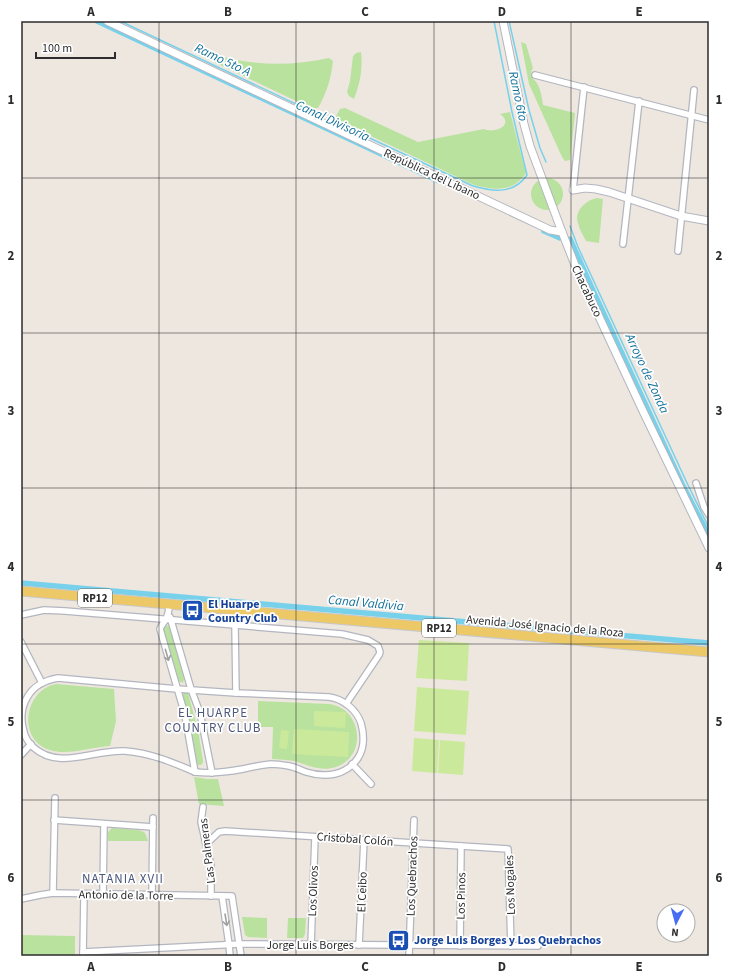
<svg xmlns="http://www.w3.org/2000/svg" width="730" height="977" font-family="'Source Sans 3',sans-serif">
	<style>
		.green { fill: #b8e29e }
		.pitch { fill: #cbe99b }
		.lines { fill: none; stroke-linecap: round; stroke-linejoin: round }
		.stream { stroke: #77d1eb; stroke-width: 1.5 }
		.canal { stroke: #77d1eb; stroke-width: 5.5 }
		.minor-casing { stroke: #b3b6bf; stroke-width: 8 }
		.tertiary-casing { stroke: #b3b6bf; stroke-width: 9 }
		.primary-casing { stroke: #c8c8c8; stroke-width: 11 }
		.minor { stroke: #fff; stroke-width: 5.5 }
		.tertiary { stroke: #fff; stroke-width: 7 }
		.primary { stroke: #edc866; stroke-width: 9 }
		.oneway { stroke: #a0a0a0 }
		.grid { fill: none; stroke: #2d2d2d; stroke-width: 1; stroke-opacity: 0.55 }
		.labels { text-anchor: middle; stroke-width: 3.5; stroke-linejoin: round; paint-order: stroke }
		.shield { fill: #fff; stroke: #6c6c6c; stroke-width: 1 }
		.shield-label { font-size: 11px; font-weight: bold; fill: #2d2d2d }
		.street-label { font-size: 12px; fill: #2d2d2d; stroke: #fff }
		.transit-label { font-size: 12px; font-weight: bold; fill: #164399; stroke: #fff; text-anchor: start }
		.water-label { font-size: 13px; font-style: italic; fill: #12719b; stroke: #fff }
		.neighbourhood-label { font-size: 13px; letter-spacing: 1px; fill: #4e587c; stroke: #fff }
		.neatline { fill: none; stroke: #2d2d2d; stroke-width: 1.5 }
		.grid-label { font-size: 13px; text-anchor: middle; font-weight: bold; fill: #2d2d2d }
	</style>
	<rect width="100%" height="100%" fill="#eee7e0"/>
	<g class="green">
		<path d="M521,42L526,44L533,68C527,78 535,78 538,85C541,91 542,98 543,105L575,113L570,160L565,161L562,157L529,84Z"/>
		<path d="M197,49C240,65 284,68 329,58L333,61C331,79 327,92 318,108L313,109L197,54Z"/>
		<path d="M361,52C363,68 360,84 354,99L349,96L347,92L350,81L353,56L356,53Z"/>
		<path d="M345,108L418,142L484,129C495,134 515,125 500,114L510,112L526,173C513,193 494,190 474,185L337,120L336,116L340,109Z"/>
		<circle cx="547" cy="194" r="16"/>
		<path d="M597,198L603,199L599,243L586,241C583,235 579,229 578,223C574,211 586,200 597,198Z"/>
		<polygon points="165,625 168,626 170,627 184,679 183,683 179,681 163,629 164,626"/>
		<path d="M56,684L114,689L116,721L110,746C91,747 68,756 50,750C17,740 24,690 56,684Z"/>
		<polygon points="184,692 187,692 188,693 198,730 203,761 203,763 201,765 198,765 197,762 190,723 183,696"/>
		<path d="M258,701L329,704C362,708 368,756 336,767C321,772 308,765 294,761C287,760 279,759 272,759L273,727H258Z"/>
		<polygon points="194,777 207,779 218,779 224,806 199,804"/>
		<polygon points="112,828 138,830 144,832 146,835 148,841 108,841 108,832"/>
		<polygon points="242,917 267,918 267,938 248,937 245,935"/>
		<polygon points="288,918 306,918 305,934 303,938 287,938"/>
		<polygon points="21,935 75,936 75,956 21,956"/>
	</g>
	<g class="pitch">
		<polygon points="419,640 469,643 467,681 416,678"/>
		<polygon points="417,687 469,691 466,735 414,731"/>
		<polygon points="314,711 346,712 345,728 314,726"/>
		<polygon points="294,729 349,732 348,757 292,754"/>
		<polygon points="281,730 289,731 287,749 279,748"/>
		<polygon points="414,738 439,740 437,773 412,771"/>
		<polygon points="440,740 465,742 463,775 438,773"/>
	</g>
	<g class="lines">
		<g class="stream">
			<polyline points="120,21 317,114"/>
			<polyline points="509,21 529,110 540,148 546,162"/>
			<path d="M335,122L473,186C494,192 514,194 527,175L512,112L494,21"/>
			<polyline points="570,226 578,247 687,483 709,528"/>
		</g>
		<g class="canal">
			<polyline points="97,21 439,181"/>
			<polyline points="544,231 560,238"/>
			<polyline points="570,239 591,286 682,484 709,536"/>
			<polyline points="21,583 709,643"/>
		</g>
		<defs>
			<g id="minor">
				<polyline points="535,75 709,120"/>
				<polyline points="573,190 584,87"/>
				<polyline points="623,244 639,101"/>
				<polyline points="678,251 694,90"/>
				<polyline points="696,483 704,507 709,515"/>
				<path d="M169,605C169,609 168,615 166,619C164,623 161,625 160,629L185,715L195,772"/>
				<polyline points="21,615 44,610 65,611 342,634 368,640 378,646 380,652 379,655 346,704"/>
				<polyline points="170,617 191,689 200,713 212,773"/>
				<polyline points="235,625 236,693"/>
				<polyline points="21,642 42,683"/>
				<path d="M58,678L177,689L236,693L329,697C343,699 356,709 361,723C364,734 365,747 358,758C346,776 325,778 306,772C300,770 295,767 289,766C283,765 277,764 271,764C261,765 252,767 243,769C227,772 211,774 195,772C172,762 150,753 125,751C94,749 59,771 33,747C29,743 25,737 24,732C20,719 21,707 28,696C34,686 46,680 58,678Z"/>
				<polyline points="21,755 31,744"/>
				<polyline points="352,764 371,784"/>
				<polyline points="203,807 201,822 211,866 211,896"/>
				<polyline points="54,820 153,827"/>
				<polyline points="206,844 219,832 225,831 508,849 511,946"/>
				<polyline points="53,893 55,798"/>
				<polyline points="103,894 104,824"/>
				<polyline points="152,895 153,818"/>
				<polyline points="222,896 229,945 230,956"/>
				<polyline points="21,899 40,895 53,893 232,896 241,956"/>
				<polyline points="311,945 315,837"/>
				<polyline points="359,945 364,840"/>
				<polyline points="460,946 461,846"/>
				<polyline points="83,952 240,944 538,946"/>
				<polyline points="83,956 84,894"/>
				<polyline points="409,956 414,820"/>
			</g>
			<g id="tertiary">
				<polyline points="107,21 550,230 562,232"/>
				<polyline points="503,21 524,124 530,146 562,232 575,265 642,409 709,548"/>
				<polyline points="573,190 585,188 596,189 609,192 681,216 709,221"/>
			</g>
			<polyline id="primary" points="21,591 709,652"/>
		</defs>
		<use href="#minor" class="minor-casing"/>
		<use href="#tertiary" class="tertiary-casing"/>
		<use href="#primary" class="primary-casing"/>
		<use href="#minor" class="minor"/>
		<use href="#tertiary" class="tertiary"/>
		<use href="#primary" class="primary"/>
	</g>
	<defs><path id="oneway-shaft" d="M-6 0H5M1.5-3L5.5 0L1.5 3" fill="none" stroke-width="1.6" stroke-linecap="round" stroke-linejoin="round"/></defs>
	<g class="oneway">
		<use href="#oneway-shaft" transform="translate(167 655) rotate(74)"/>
		<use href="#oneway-shaft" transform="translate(226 920) rotate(81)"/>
	</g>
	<path class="grid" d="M159,21V956M296,21V956M434,21V956M571,21V956M21,178H709M21,333H709M21,488H709M21,644H709M21,800H709"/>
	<defs>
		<symbol id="bus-square" viewBox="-11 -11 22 22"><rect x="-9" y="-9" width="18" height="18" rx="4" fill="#1a4fb4" stroke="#fff"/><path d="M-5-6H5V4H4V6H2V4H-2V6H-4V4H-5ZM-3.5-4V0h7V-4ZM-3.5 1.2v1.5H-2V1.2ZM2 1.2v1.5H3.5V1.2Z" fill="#fff"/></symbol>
	</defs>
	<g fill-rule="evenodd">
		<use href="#bus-square" x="180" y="598" width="25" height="25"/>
		<use href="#bus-square" x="386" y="928" width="25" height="25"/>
	</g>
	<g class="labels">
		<g class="shield">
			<rect x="78" y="589" width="34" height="18" rx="3"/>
			<rect x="422" y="619" width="34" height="18" rx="3"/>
		</g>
		<g class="shield-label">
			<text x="95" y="602">RP12</text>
			<text x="439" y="632">RP12</text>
		</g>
		<g class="street-label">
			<text transform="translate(432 174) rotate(25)" y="4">República del Líbano</text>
			<text transform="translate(587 291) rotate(65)" y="4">Chacabuco</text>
			<text transform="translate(545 626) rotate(5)" y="4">Avenida José Ignacio de la Roza</text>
			<text transform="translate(355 839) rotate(4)" y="4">Cristobal Colón</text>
			<text transform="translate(207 851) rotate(-97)" y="4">Las Palmeras</text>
			<text transform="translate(412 876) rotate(-88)" y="4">Los Quebrachos</text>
			<text transform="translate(510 885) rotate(-92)" y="4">Los Nogales</text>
			<text transform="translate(313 891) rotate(-88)" y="4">Los Olivos</text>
			<text transform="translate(362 892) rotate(-88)" y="4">El Ceibo</text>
			<text transform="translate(126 895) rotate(1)" y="4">Antonio de la Torre</text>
			<text transform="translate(461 896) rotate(-89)" y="4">Los Pinos</text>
			<text x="310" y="949">Jorge Luis Borges</text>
		</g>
		<g class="transit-label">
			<text x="208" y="608">El Huarpe<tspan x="208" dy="14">Country Club</tspan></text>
			<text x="414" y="944">Jorge Luis Borges y Los Quebrachos</text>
		</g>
		<g class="water-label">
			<text transform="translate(223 59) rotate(25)" y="5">Ramo 5to A</text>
			<text transform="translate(519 96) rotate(78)" y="5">Ramo 6to</text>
			<text transform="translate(333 120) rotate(25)" y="5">Canal Divisoria</text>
			<text transform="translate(648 373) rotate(65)" y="5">Arroyo de Zonda</text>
			<text transform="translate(366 602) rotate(5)" y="5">Canal Valdivia</text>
		</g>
		<g class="neighbourhood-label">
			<text x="213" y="717">EL HUARPE<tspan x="213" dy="15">COUNTRY CLUB</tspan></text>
			<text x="123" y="883">NATANIA XVII</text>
		</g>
	</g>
	<rect width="730" height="977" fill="none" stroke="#ffffff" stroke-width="44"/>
	<g transform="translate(676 923) rotate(186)"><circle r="19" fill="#ffffff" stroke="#ababab"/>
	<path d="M0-3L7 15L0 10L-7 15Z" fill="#466df4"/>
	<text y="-6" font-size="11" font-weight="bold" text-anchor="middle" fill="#2d2d2d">N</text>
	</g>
	<path d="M36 52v6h79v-6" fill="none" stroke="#2d2d2d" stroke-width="2"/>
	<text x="42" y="52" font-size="12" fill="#2d2d2d" stroke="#ffffff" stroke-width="3" paint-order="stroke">100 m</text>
	<rect x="22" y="22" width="686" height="933" class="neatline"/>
	<g class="grid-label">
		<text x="91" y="16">A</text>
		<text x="228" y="16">B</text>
		<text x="365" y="16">C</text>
		<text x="502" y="16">D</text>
		<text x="639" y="16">E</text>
		<text x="11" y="104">1</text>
		<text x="719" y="104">1</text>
		<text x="11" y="260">2</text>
		<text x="719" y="260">2</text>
		<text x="11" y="415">3</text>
		<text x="719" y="415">3</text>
		<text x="11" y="571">4</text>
		<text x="719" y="571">4</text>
		<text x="11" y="726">5</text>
		<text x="719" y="726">5</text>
		<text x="11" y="882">6</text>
		<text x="719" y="882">6</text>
		<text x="91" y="971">A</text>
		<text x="228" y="971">B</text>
		<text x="365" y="971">C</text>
		<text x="502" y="971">D</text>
		<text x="639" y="971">E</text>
	</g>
</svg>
